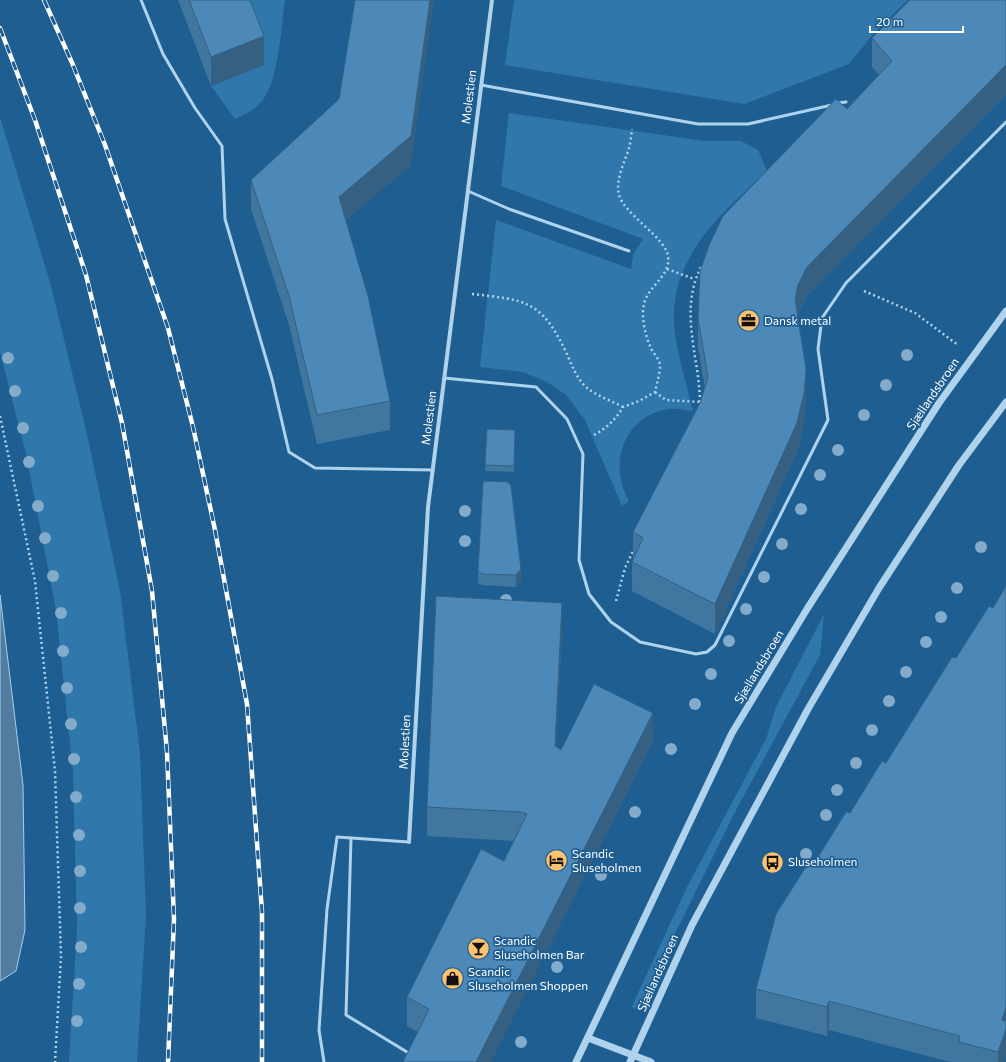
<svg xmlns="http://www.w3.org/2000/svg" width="1006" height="1062" font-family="Commissioner,sans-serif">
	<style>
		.green { fill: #3077ac }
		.water { fill: #527da0; stroke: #a4cfef }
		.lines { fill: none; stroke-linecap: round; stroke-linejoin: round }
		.path { stroke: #b0d3ed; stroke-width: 2.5; stroke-dasharray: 2 3; stroke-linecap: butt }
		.service { stroke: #b0d3ed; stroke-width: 3 }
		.minor { stroke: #b0d3ed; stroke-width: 4 }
		.tertiary { stroke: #b0d3ed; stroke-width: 7 }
		.rail-casing { stroke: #fff; stroke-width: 4.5 }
		.rail { stroke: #1f5e91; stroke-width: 3; stroke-dasharray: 9; stroke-linecap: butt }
		.tree { fill: #84abca }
		.wall { fill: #41769f }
		.shaded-wall { fill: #356082 }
		.building { fill: #4c89b9; stroke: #356082 }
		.labels { text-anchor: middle; stroke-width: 3.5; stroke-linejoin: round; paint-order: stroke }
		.street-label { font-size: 12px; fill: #fff; stroke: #1f5e91 }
		.poi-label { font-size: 12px; fill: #fff; stroke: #1f5e91; text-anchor: start }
	</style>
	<rect width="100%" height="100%" fill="#1f5e91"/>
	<g class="green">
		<path d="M239,0H285C281,27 279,78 263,100C256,109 245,115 235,119L211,86Z"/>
		<polygon points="514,0 908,0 874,33 849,64 744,104 505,65"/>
		<path d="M509,113L705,141H741L758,150L767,171C726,210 679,247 674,309C672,338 686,381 693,411C684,410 676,408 668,409C623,417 608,464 629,501L622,506L585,420L566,395L547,382L523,372L480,367L496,220L631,269L633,255L643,239L501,186Z"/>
		<polygon points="0,117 51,286 87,434 120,591 140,753 146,915 137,1062 69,1062 77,928 73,772 56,610 26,454 0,352"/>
		<polygon points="824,614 820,655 733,816 640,1005 635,1009 632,1007 633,1004 687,887 766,739 776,707"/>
	</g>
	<polygon class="water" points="0,595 23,785 25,930 16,971 0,981"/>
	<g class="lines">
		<g class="path">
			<polyline points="667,269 694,279"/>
			<polyline points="864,291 915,313 958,345"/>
			<path d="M472,294C526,300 541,300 566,352C572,365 576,378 587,388C597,396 612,401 623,407"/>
			<polyline points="655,392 666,400 700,402"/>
			<path d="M700,407C701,359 677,312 702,265"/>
			<polyline points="0,416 35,581 55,771 61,957 55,1062"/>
			<path d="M594,435C607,428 616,419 623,407L639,401L655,392C657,383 660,373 660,365C659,358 652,352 650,346C645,334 641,317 644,304C648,286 671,276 668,256C665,237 625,215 619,195C615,179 625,162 629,148C631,142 631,135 632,129"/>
			<polyline points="616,601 625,568 634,549"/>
		</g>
		<g class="service">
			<polyline points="141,0 163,54 195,108 222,146 225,219 272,379 289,452 315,468 433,470"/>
			<polyline points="481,85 698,124 748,124 832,105"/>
			<polyline points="838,103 846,102"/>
			<polyline points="468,191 509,209 629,251"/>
			<polyline points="444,378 536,387 567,419 583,454 579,560 589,594 611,622 640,642 696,654 707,652 715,645 828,420 818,349 822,318 846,283 1006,122"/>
			<polyline points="351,838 346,1015 407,1052"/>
			<polyline points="324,1062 319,1030 327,909 337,837 409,842"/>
		</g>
		<polyline class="minor" points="409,842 428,507 492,0"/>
		<g class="tertiary">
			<polyline points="588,1038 651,1062"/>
			<polyline points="576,1062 732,733 807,609 939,403 1006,311"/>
			<polyline points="630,1062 692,925 808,709 879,588 959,465 1006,402"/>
		</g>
		<defs>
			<g id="rail">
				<polyline points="44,0 73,65 105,145 168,328 193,427 215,530 247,704 262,912 262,1062"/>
				<polyline points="0,28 35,120 86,275 122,423 152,591 167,752 174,919 168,1062"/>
			</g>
		</defs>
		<use href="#rail" class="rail-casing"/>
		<use href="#rail" class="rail"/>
	</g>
	<g class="tree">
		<circle cx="907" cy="355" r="6"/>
		<circle cx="8" cy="358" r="6"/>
		<circle cx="886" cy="385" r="6"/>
		<circle cx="15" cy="391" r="6"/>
		<circle cx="864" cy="415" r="6"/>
		<circle cx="23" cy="428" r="6"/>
		<circle cx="838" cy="450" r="6"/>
		<circle cx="29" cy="462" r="6"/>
		<circle cx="820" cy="475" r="6"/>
		<circle cx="38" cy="506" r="6"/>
		<circle cx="801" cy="509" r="6"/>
		<circle cx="465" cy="511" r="6"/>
		<circle cx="45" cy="538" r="6"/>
		<circle cx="465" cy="541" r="6"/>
		<circle cx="782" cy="544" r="6"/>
		<circle cx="981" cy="547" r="6"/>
		<circle cx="53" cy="576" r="6"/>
		<circle cx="764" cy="577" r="6"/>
		<circle cx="957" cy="588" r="6"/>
		<circle cx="506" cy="600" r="6"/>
		<circle cx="746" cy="609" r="6"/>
		<circle cx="61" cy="613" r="6"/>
		<circle cx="941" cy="617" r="6"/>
		<circle cx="729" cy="641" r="6"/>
		<circle cx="926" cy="642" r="6"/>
		<circle cx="63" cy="651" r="6"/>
		<circle cx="906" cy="672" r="6"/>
		<circle cx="711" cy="674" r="6"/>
		<circle cx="67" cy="688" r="6"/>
		<circle cx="889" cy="701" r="6"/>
		<circle cx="695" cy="704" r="6"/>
		<circle cx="71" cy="724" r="6"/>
		<circle cx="872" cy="730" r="6"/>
		<circle cx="671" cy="749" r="6"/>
		<circle cx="74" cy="759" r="6"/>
		<circle cx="856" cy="763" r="6"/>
		<circle cx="837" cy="790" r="6"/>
		<circle cx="76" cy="797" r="6"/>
		<circle cx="635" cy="812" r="6"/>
		<circle cx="826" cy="815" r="6"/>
		<circle cx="79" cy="835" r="6"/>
		<circle cx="806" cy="854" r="6"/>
		<circle cx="80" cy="871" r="6"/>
		<circle cx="601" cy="875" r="6"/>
		<circle cx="80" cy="908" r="6"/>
		<circle cx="81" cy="947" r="6"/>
		<circle cx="557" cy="967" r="6"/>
		<circle cx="79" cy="984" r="6"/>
		<circle cx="77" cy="1021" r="6"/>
		<circle cx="521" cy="1042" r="6"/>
	</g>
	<g class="wall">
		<polygon points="178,0 250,0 264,65 211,86"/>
		<polygon points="1006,0 1006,94 807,296 798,314 806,398 804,422 797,452 715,634 632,591 632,562 633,558 633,532 700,403 705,388 698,347 698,318 847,109 879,75 872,67 872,38"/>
		<polygon points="411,165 345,220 390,401 390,430 317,444 289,325 251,209 251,180"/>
		<polygon points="487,429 515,430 514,472 485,471"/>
		<polygon points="483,482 521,581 516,587 482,585 478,583 478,571"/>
		<polygon points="1006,586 1006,1058 1004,1062 950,1062 829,1030 827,1036 756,1018 756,989 813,865 886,763 956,658 993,608"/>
		<polygon points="562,632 556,747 561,750 653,742 418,1032 407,1026 407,997 504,861 514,841 427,836 427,807"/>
	</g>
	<g class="shaded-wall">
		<polygon points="430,0 434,0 411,165 339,226 339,197"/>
		<polygon points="264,36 264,65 211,86 211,57"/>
		<polygon points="1006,65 1006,94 807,296 798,314 795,299 798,285 807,267"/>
		<polygon points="806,369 806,398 804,422 797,452 715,634 715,604"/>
		<polygon points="521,569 521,581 516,587 516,575"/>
		<polygon points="562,603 562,632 555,775 555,746"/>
		<polygon points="653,713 653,742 491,1062 476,1062"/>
		<polygon points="829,1001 829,1030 827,1036 827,1007"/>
		<polygon points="1006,1007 1006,1058 1004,1062 998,1062 998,1052 1002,1020"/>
	</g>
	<g class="building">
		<polygon points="189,0 250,0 264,36 211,57"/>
		<polygon points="355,0 430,0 411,136 339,197 368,296 390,401 317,415 289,296 251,180 339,99"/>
		<polygon points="910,0 1006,0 1006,65 807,267 798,285 795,299 806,369 804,393 797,423 715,604 632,562 643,538 633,532 700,403 708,377 698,318 700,271 710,243 723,216 836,99 847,109 892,61 872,38"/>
		<polygon points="487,429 515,430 514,466 485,465"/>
		<polygon points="486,481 508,482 511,486 521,569 516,575 482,574 478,571 483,482"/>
		<polygon points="1006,586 1006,1007 1002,1020 1006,1021 1006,1029 998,1052 959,1042 960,1036 829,1001 827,1007 756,989 776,914 809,862 813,865 846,812 850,813 882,761 886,763 952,657 956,658 989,606 993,608"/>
		<polygon points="436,596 562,603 555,746 561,750 594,684 653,713 476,1062 403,1062 429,1009 407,997 481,849 504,861 527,814 520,812 427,807"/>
	</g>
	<defs>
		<symbol id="office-disc" viewBox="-11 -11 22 22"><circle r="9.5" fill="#fbc370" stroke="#1f5e91"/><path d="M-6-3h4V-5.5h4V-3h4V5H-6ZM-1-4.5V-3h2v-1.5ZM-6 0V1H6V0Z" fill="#111"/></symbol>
		<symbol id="hotel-disc" viewBox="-11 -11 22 22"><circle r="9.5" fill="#fbc370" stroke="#1f5e91"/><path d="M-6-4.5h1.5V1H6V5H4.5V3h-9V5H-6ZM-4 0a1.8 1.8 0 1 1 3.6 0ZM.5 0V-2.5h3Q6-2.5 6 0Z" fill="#111"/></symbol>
		<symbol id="bus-disc" viewBox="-11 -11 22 22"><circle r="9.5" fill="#fbc370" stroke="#1f5e91"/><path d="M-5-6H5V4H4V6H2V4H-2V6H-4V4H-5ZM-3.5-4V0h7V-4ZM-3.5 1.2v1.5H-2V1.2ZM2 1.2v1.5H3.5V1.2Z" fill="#111"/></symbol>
		<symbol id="bar-disc" viewBox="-11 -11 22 22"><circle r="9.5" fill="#fbc370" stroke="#1f5e91"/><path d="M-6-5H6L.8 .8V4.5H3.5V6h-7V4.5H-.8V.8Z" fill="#111"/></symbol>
		<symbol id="shop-disc" viewBox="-11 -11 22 22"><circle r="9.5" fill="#fbc370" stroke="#1f5e91"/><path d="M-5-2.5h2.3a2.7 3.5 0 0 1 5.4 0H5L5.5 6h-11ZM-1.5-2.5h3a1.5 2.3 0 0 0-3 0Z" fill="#111"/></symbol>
	</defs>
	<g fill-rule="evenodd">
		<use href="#office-disc" x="736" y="308" width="25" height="25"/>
		<use href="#hotel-disc" x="544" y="848" width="25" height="25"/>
		<use href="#bus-disc" x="760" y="850" width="25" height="25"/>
		<use href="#bar-disc" x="466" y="936" width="25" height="25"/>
		<use href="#shop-disc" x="440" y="966" width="25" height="25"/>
	</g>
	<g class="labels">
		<g class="street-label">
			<text transform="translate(469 97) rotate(-83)" y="4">Molestien</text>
			<text transform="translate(933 394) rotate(-56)" y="4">Sjællandsbroen</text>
			<text transform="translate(429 418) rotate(-83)" y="4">Molestien</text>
			<text transform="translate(759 667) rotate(-59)" y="4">Sjællandsbroen</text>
			<text transform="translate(405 742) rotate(-87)" y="4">Molestien</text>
			<text transform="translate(658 973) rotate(-66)" y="4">Sjællandsbroen</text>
		</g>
		<g class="poi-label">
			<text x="764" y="325">Dansk metal</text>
			<text x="572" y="858">Scandic<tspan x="572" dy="14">Sluseholmen</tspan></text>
			<text x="788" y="866">Sluseholmen</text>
			<text x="494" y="945">Scandic<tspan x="494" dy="14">Sluseholmen Bar</tspan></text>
			<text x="468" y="976">Scandic<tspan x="468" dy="14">Sluseholmen Shoppen</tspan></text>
		</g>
	</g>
	<path d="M870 26v6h93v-6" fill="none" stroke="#ffffff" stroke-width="2"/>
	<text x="876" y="26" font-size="12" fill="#ffffff" stroke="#1f5e91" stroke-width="3" paint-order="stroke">20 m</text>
</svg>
